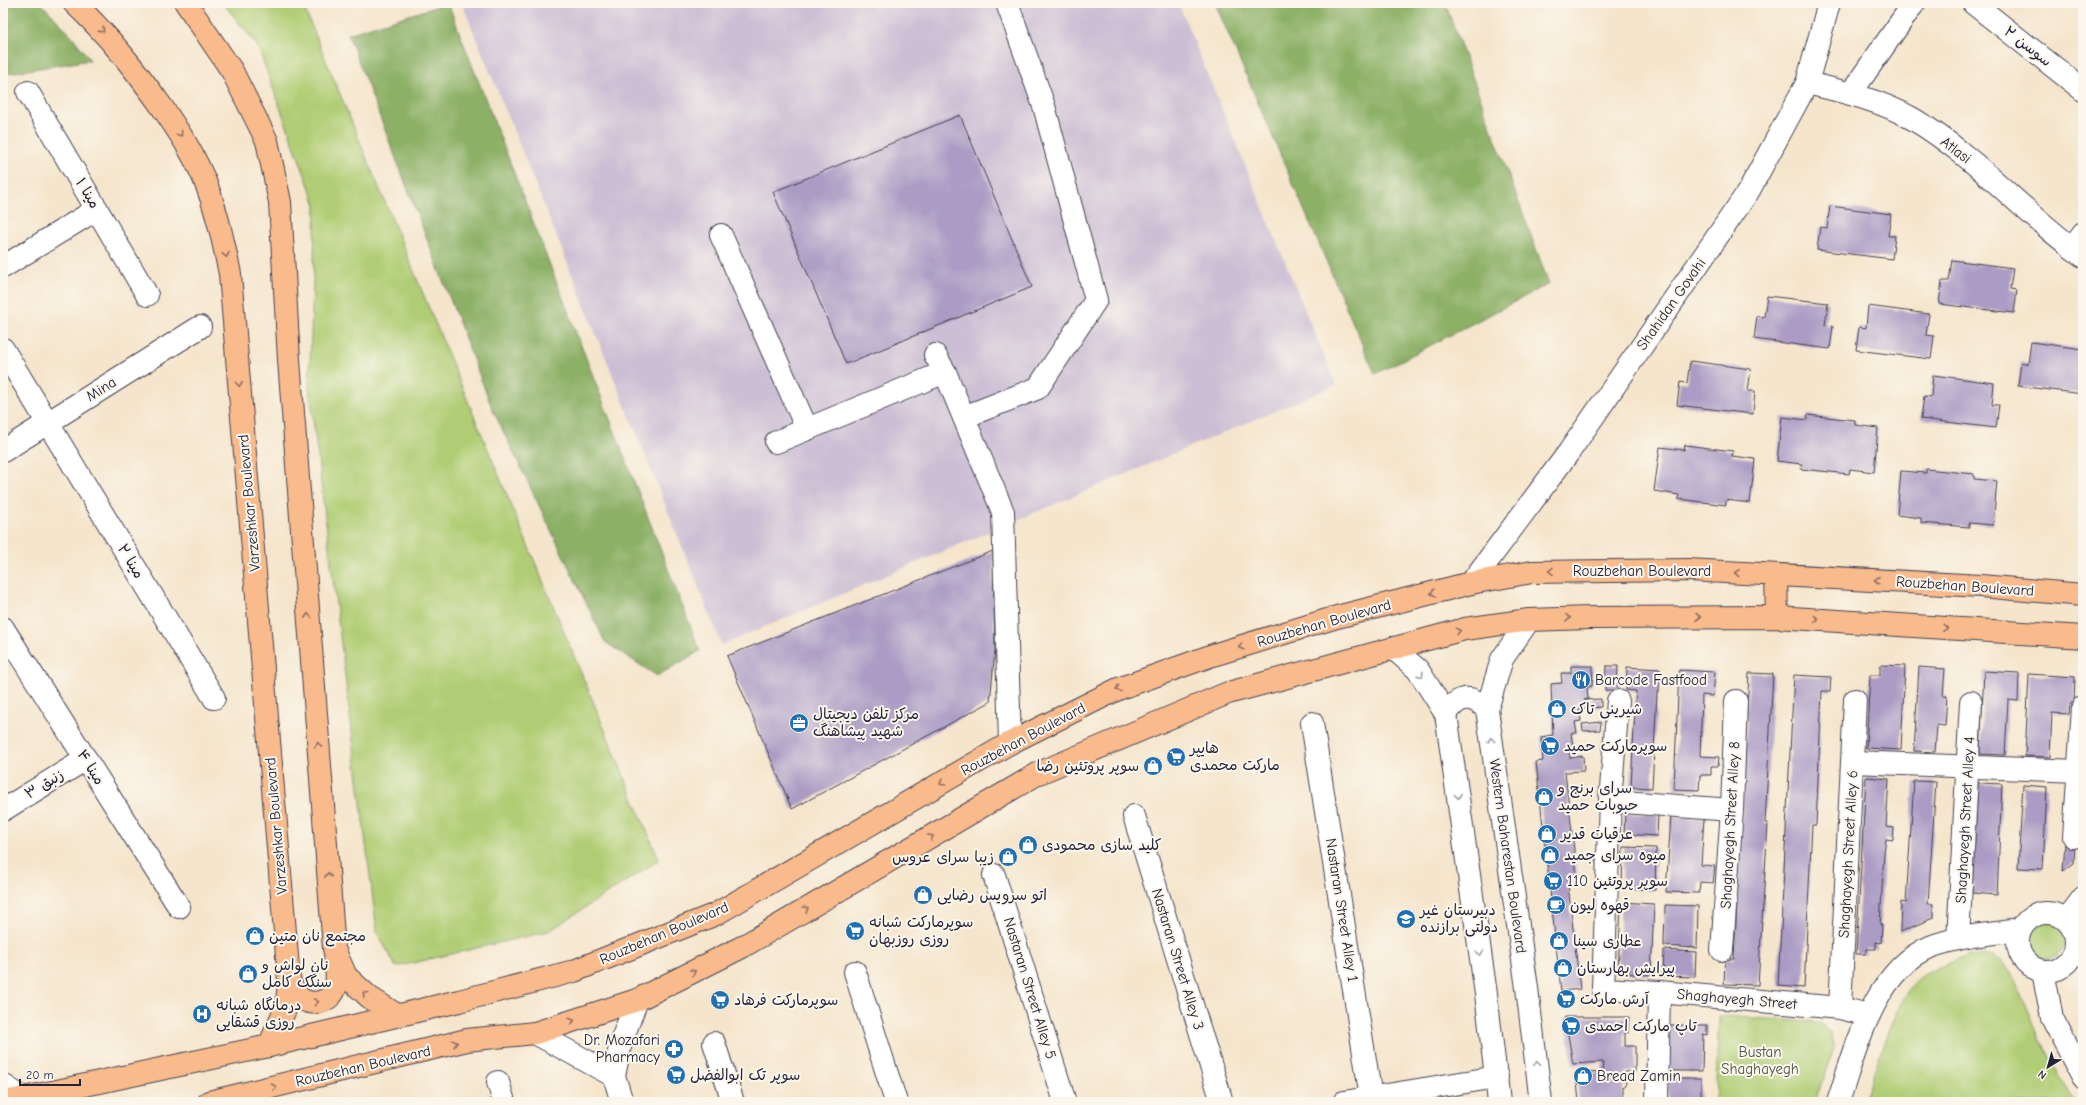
<svg xmlns="http://www.w3.org/2000/svg" width="2086" height="1105" font-family="'Comic Neue','Playpen Sans Arabic',sans-serif">
	<style>
		.industrial { fill: #ccbed4 }
		.green { fill: #b0cd74; stroke: #697858 }
		.forest { fill: #8cb066; stroke: #576950 }
		.building { fill: #ac9cc5 }
		.lines { fill: none; stroke-linecap: round; stroke-linejoin: round }
		.minor-casing { stroke: #423f51; stroke-width: 24 }
		.major-casing { stroke: #423f51; stroke-width: 24 }
		.minor { stroke: #fff; stroke-width: 22 }
		.major { stroke: #fabb8c; stroke-width: 22 }
		.oneway { stroke: #8e6e64 }
		.oneway2 { stroke: #9c9ca7 }
		.labels { text-anchor: middle; stroke-width: 4; stroke-linejoin: round; paint-order: stroke }
		.street-label { font-size: 15px; fill: #22223b; stroke: #fbf7ec }
		.poi-label { font-size: 15px; fill: #22223b; stroke: #fbf7ec; text-anchor: start }
		.park-label { font-size: 15px; fill: #4d554c; stroke: #fbf7ec }
	</style>
	<rect width="100%" height="100%" fill="#fbf7ec"/>
	<filter id="ink" filterUnits="userSpaceOnUse"><feTurbulence type="fractalNoise" baseFrequency=".025" numOctaves="2"/><feDisplacementMap in="SourceGraphic" scale="8" xChannelSelector="R" yChannelSelector="G"/><feConvolveMatrix kernelMatrix="1 2 1 2 8 2 1 2 1" color-interpolation-filters="sRGB"/></filter>
	<filter id="wash" filterUnits="userSpaceOnUse"><feTurbulence type="fractalNoise" baseFrequency=".012" numOctaves="4" result="noise"/><feDisplacementMap in="SourceGraphic" scale="16" xChannelSelector="R" yChannelSelector="G"/><feGaussianBlur stdDeviation="0.9" result="paint"/><feColorMatrix in="noise" values="0 0 0 0 0 0 0 0 0 0 0 0 0 0 0 0 0 1.4 0 .05"/><feComposite in="paint" operator="in"/></filter>
	<g filter="url(#wash)">
		<rect width="100%" height="100%" fill="#f5e5cc"/>
		<polygon class="industrial" points="462,3 1178,3 1336,385 722,645"/>
		<g class="green">
			<polygon points="223,3 302,3 659,860 549,931 396,967 377,932 309,387 316,205 257,45"/>
			<circle cx="2047" cy="940" r="19"/>
			<path d="M1971,955C1992,955 1997,955 2011,972L2049,1058L2075,1102H1863C1874,1075 1898,995 1918,979C1933,967 1953,962 1971,955Z"/>
			<polygon points="1719,1016 1818,1022 1830,1031 1835,1048 1815,1102 1715,1102"/>
		</g>
		<g class="forest">
			<polygon points="3,3 41,3 72,36 90,60 3,74"/>
			<polygon points="448,3 700,651 657,676 605,642 492,408 348,34"/>
			<polygon points="1215,3 1445,3 1549,284 1375,374"/>
		</g>
		<g id="blocks">
			<g class="building">
				<polygon points="960,115 1032,287 846,364 773,192"/>
				<polygon points="1830,206 1891,214 1888,236 1895,236 1892,259 1817,250 1820,227 1827,228"/>
				<polygon points="1952,260 2013,268 2010,289 2017,290 2014,313 1939,304 1942,281 1949,281"/>
				<polygon points="1767,296 1828,303 1825,325 1833,326 1830,349 1754,339 1757,316 1764,317"/>
				<polygon points="1868,306 1929,314 1926,335 1934,336 1931,359 1856,350 1859,327 1866,328"/>
				<polygon points="2031,342 2083,349 2083,394 2018,386 2021,362 2028,364"/>
				<polygon points="1690,361 1751,369 1748,391 1755,391 1753,414 1677,405 1680,382 1687,383"/>
				<polygon points="1933,375 1994,383 1992,405 1999,405 1996,428 1921,419 1924,396 1931,397"/>
				<polygon points="1807,415 1855,420 1855,425 1878,428 1874,472 1850,469 1849,474 1801,469 1802,464 1777,461 1782,417 1807,420"/>
				<polygon points="1685,445 1733,451 1732,456 1755,459 1750,503 1726,500 1726,505 1678,499 1679,495 1654,491 1660,447 1684,450"/>
				<polygon points="1926,469 1974,474 1974,479 1997,481 1993,525 1969,523 1969,527 1921,523 1921,518 1897,515 1901,471 1926,473"/>
				<polygon points="993,551 995,650 990,702 792,809 727,656"/>
				<polygon points="1880,665 1905,666 1901,750 1866,748 1870,675 1880,675"/>
				<polygon points="1571,666 1593,666 1592,686 1587,687 1588,699 1584,700 1601,699 1601,707 1579,709 1581,721 1575,722 1577,733 1571,733 1573,747 1569,747 1570,758 1583,756 1584,771 1565,772 1577,876 1567,877 1580,989 1561,991 1536,762 1543,761 1541,737 1553,735 1551,684 1562,683 1561,673 1571,673"/>
				<polygon points="1606,666 1618,666 1617,690 1605,690"/>
				<polygon points="1627,667 1660,669 1659,692 1657,692 1652,788 1631,787 1636,691 1626,690"/>
				<polygon points="1919,667 1945,669 1943,696 1947,696 1945,726 1937,725 1935,752 1914,751"/>
				<polygon points="1679,670 1715,672 1713,696 1702,695 1700,756 1719,757 1718,766 1711,766 1711,775 1700,775 1699,790 1674,789"/>
				<polygon points="1984,671 2019,673 2018,701 2008,700 2005,755 1980,754"/>
				<polygon points="1749,673 1773,674 1765,823 1768,823 1758,985 1724,984 1725,959 1734,959"/>
				<polygon points="2029,674 2075,677 2074,703 2070,703 2069,714 2052,713 2050,757 2025,756"/>
				<polygon points="1794,675 1831,677 1830,691 1822,691 1816,825 1812,825 1804,988 1778,986"/>
				<polygon points="1601,722 1600,730 1583,731 1582,724"/>
				<polygon points="1866,777 1889,779 1886,827 1894,828 1893,840 1886,839 1884,852 1880,925 1882,925 1881,943 1876,942 1876,949 1866,949 1866,954 1856,954"/>
				<polygon points="1914,781 1936,782 1928,904 1933,904 1933,918 1900,932 1901,902 1906,903"/>
				<polygon points="1978,783 2002,784 1997,895 1972,893"/>
				<polygon points="2023,785 2047,787 2043,869 2018,868"/>
				<polygon points="1625,813 1658,815 1657,836 1624,834"/>
				<polygon points="1671,816 1704,818 1701,865 1715,866 1713,883 1700,882 1699,893 1666,892"/>
				<polygon points="2065,843 2075,843 2074,863 2063,871"/>
				<polygon points="1623,847 1656,848 1655,890 1622,888"/>
				<polygon points="1621,902 1654,904 1651,975 1618,973"/>
				<polygon points="1665,905 1698,906 1697,948 1664,946"/>
				<polygon points="1664,950 1696,952 1695,977 1663,976"/>
				<polygon points="1565,1017 1629,1017 1628,1033 1625,1032 1625,1046 1635,1046 1635,1072 1625,1072 1626,1086 1623,1086 1623,1099 1626,1099 1626,1102 1579,1102 1576,1072 1602,1073 1603,1062 1573,1064"/>
				<polygon points="1669,1025 1707,1025 1707,1035 1703,1034 1702,1071 1668,1071"/>
				<rect x="1668" y="1078" width="33" height="24"/>
			</g>
		</g>
	</g>
	<g filter="url(#ink)">
		<use href="#blocks" fill-opacity="0" stroke="#423f51" stroke-width="1"/>
		<g class="lines">
			<defs>
				<g id="minor">
					<polyline points="1973,3 2083,90"/>
					<path d="M1807,83C1842,91 1882,101 1913,119C1976,156 2024,214 2083,256"/>
					<polyline points="28,92 147,295"/>
					<polyline points="1851,93 1914,3"/>
					<polyline points="721,235 807,429"/>
					<polyline points="2072,248 2083,233"/>
					<polyline points="3,267 97,209"/>
					<polyline points="3,349 214,698"/>
					<polyline points="935,355 945,372 1003,512 1010,743"/>
					<polyline points="964,417 1038,388 1096,300 1044,106 1007,3"/>
					<polyline points="776,442 945,372"/>
					<polyline points="3,451 200,327"/>
					<polyline points="1471,583 1569,452 1748,192 1807,83 1829,3"/>
					<polyline points="1529,620 1502,659 1487,709 1527,988 1541,1102"/>
					<polyline points="3,628 179,907"/>
					<polyline points="1393,648 1418,670 1446,714 1486,994 1499,1102"/>
					<polyline points="1618,701 1610,801 1603,989 1659,992 1840,1008 1869,1015"/>
					<path d="M1446,714C1459,695 1471,694 1487,709"/>
					<polyline points="1312,723 1371,1098"/>
					<polyline points="1853,762 2078,771"/>
					<polyline points="1610,801 1732,810"/>
					<polyline points="3,810 86,759"/>
					<polyline points="1134,816 1222,1102"/>
					<polyline points="2074,837 2083,707"/>
					<polyline points="994,875 1065,1102"/>
					<circle cx="2047" cy="942" r="29"/>
					<polyline points="2067,919 2083,898"/>
					<polyline points="1958,939 1971,702"/>
					<polyline points="1722,950 1732,810 1736,701"/>
					<polyline points="2043,971 2052,1018 2083,1077"/>
					<polyline points="855,972 896,1102"/>
					<polyline points="1840,1008 1855,700"/>
					<polyline points="535,1033 614,1076"/>
					<polyline points="714,1043 733,1102"/>
					<polyline points="498,1082 504,1102"/>
					<polyline points="3,1085 23,1098"/>
					<polyline points="622,1102 614,1076 621,1042 637,1000"/>
					<polyline points="1344,1102 1497,1077"/>
					<polyline points="1657,1102 1659,992"/>
					<path d="M1838,1102C1856,1049 1874,971 1930,947C1958,936 1990,934 2020,930"/>
				</g>
				<g id="major">
					<path d="M74,3C109,36 134,68 162,107C180,133 197,159 208,189C218,216 224,245 230,274L289,980L287,1005L269,1046"/>
					<polyline points="186,3 232,71 267,141 280,202 289,360 334,949 346,976 369,997 397,1015"/>
					<polyline points="1776,575 1777,617"/>
					<path d="M289,980C292,985 294,992 298,996C310,1008 332,1003 336,986C338,977 336,967 335,958"/>
					<polyline points="5,1102 269,1046 459,1001 574,971 716,914 1010,743 1118,689 1213,655 1337,617 1471,583 1532,572 1688,570 1981,586 2083,595"/>
					<polyline points="209,1102 467,1040 535,1033 637,1000 742,947 1039,773 1228,693 1465,629 1529,620 1589,618 1777,617 2083,637"/>
				</g>
			</defs>
			<use href="#minor" class="minor-casing"/>
			<use href="#major" class="major-casing"/>
			<use href="#minor" class="minor"/>
			<use href="#major" class="major"/>
		</g>
		<defs><path id="oneway-chevron" d="M-2-3.5L2.5 0L-2 3.5" fill="none" stroke-width="1.6" stroke-linecap="round" stroke-linejoin="round"/></defs>
		<g class="oneway">
			<use href="#oneway-chevron" transform="translate(102 30) rotate(46)"/>
			<use href="#oneway-chevron" transform="translate(180 134) rotate(55)"/>
			<use href="#oneway-chevron" transform="translate(226 255) rotate(79)"/>
			<use href="#oneway-chevron" transform="translate(239 384) rotate(85)"/>
			<use href="#oneway-chevron" transform="translate(1551 571) rotate(178)"/>
			<use href="#oneway-chevron" transform="translate(1737 573) rotate(-177)"/>
			<use href="#oneway-chevron" transform="translate(1877 580) rotate(-177)"/>
			<use href="#oneway-chevron" transform="translate(1433 593) rotate(166)"/>
			<use href="#oneway-chevron" transform="translate(308 616) rotate(-94)"/>
			<use href="#oneway-chevron" transform="translate(1698 617)"/>
			<use href="#oneway-chevron" transform="translate(1568 618) rotate(-2)"/>
			<use href="#oneway-chevron" transform="translate(1816 619) rotate(4)"/>
			<use href="#oneway-chevron" transform="translate(1945 628) rotate(4)"/>
			<use href="#oneway-chevron" transform="translate(1458 631) rotate(-15)"/>
			<use href="#oneway-chevron" transform="translate(1241 647) rotate(163)"/>
			<use href="#oneway-chevron" transform="translate(1118 689) rotate(157)"/>
			<use href="#oneway-chevron" transform="translate(318 745) rotate(-94)"/>
			<use href="#oneway-chevron" transform="translate(942 783) rotate(150)"/>
			<use href="#oneway-chevron" transform="translate(931 837) rotate(-30)"/>
			<use href="#oneway-chevron" transform="translate(328 875) rotate(-94)"/>
			<use href="#oneway-chevron" transform="translate(806 909) rotate(-30)"/>
			<use href="#oneway-chevron" transform="translate(693 972) rotate(-27)"/>
			<use href="#oneway-chevron" transform="translate(365 994) rotate(-138)"/>
			<use href="#oneway-chevron" transform="translate(316 1002) rotate(-6)"/>
			<use href="#oneway-chevron" transform="translate(572 1021) rotate(-18)"/>
			<use href="#oneway-chevron" transform="translate(455 1043) rotate(-15)"/>
			<use href="#oneway-chevron" transform="translate(274 1087) rotate(-13)"/>
		</g>
		<g class="oneway2">
			<use href="#oneway-chevron" transform="translate(1421 675) rotate(56)"/>
			<use href="#oneway-chevron" transform="translate(1491 740) rotate(-98)"/>
			<use href="#oneway-chevron" transform="translate(1458 796) rotate(82)"/>
			<use href="#oneway-chevron" transform="translate(1480 953) rotate(82)"/>
			<use href="#oneway-chevron" transform="translate(1537 1063) rotate(-98)"/>
		</g>
	</g>
	<defs>
		<symbol id="restaurant-disc" viewBox="-11 -11 22 22"><circle r="9.5" fill="#1f6fb2" stroke="#fbf7ec"/><path d="M-5-6h1v4h1v-4h1v4h1v-4h1v5L-1.5 .5V6h-2V.5L-5-1ZM5-6V6H3V1.5H1.5Q1.5-4 5-6Z" fill="#fff"/></symbol>
		<symbol id="shop-disc" viewBox="-11 -11 22 22"><circle r="9.5" fill="#1f6fb2" stroke="#fbf7ec"/><path d="M-5-2.5h2.3a2.7 3.5 0 0 1 5.4 0H5L5.5 6h-11ZM-1.5-2.5h3a1.5 2.3 0 0 0-3 0Z" fill="#fff"/></symbol>
		<symbol id="office-disc" viewBox="-11 -11 22 22"><circle r="9.5" fill="#1f6fb2" stroke="#fbf7ec"/><path d="M-6-3h4V-5.5h4V-3h4V5H-6ZM-1-4.5V-3h2v-1.5ZM-6 0V1H6V0Z" fill="#fff"/></symbol>
		<symbol id="supermarket-disc" viewBox="-11 -11 22 22"><circle r="9.5" fill="#1f6fb2" stroke="#fbf7ec"/><path d="M-6-5.5h2.5l.6 2H6L4.5 2H-2.5L-4.4-4H-6ZM-1.5 3.2a1.3 1.3 0 1 0 .1 0ZM3 3.2a1.3 1.3 0 1 0 .1 0Z" fill="#fff"/></symbol>
		<symbol id="cafe-disc" viewBox="-11 -11 22 22"><circle r="9.5" fill="#1f6fb2" stroke="#fbf7ec"/><path d="M-5.5-4.5H6V0H3Q3 3.5 0 3.5H-2.5Q-5.5 3.5-5.5 0ZM3-3.2v2h1.7v-2ZM-6 4.5H4V6H-6Z" fill="#fff"/></symbol>
		<symbol id="school-disc" viewBox="-11 -11 22 22"><circle r="9.5" fill="#1f6fb2" stroke="#fbf7ec"/><path d="M0-5L7-2L0 1L-7-2ZM-4 1L0 2.5L4 1V4Q0 6-4 4Z" fill="#fff"/></symbol>
		<symbol id="hospital-disc" viewBox="-11 -11 22 22"><circle r="9.5" fill="#1f6fb2" stroke="#fbf7ec"/><path d="M-5-5h3v3.5h4V-5h3V5h-3V1.5h-4V5h-3Z" fill="#fff"/></symbol>
		<symbol id="pharmacy-disc" viewBox="-11 -11 22 22"><circle r="9.5" fill="#1f6fb2" stroke="#fbf7ec"/><path d="M-2-6h4v4h4v4h-4v4h-4v-4h-4v-4h4Z" fill="#fff"/></symbol>
	</defs>
	<g fill-rule="evenodd">
		<use href="#restaurant-disc" x="1570" y="669" width="22" height="22"/>
		<use href="#shop-disc" x="1546" y="698" width="22" height="22"/>
		<use href="#office-disc" x="788" y="712" width="22" height="22"/>
		<use href="#supermarket-disc" x="1539" y="735" width="22" height="22"/>
		<use href="#supermarket-disc" x="1165" y="746" width="22" height="22"/>
		<use href="#shop-disc" x="1142" y="755" width="22" height="22"/>
		<use href="#shop-disc" x="1533" y="786" width="22" height="22"/>
		<use href="#shop-disc" x="1536" y="823" width="22" height="22"/>
		<use href="#shop-disc" x="1017" y="834" width="22" height="22"/>
		<use href="#shop-disc" x="1539" y="844" width="22" height="22"/>
		<use href="#shop-disc" x="997" y="846" width="22" height="22"/>
		<use href="#supermarket-disc" x="1542" y="870" width="22" height="22"/>
		<use href="#shop-disc" x="912" y="884" width="22" height="22"/>
		<use href="#cafe-disc" x="1545" y="894" width="22" height="22"/>
		<use href="#school-disc" x="1395" y="908" width="22" height="22"/>
		<use href="#supermarket-disc" x="844" y="920" width="22" height="22"/>
		<use href="#shop-disc" x="244" y="925" width="22" height="22"/>
		<use href="#shop-disc" x="1548" y="930" width="22" height="22"/>
		<use href="#shop-disc" x="1552" y="957" width="22" height="22"/>
		<use href="#shop-disc" x="237" y="963" width="22" height="22"/>
		<use href="#supermarket-disc" x="1555" y="988" width="22" height="22"/>
		<use href="#supermarket-disc" x="709" y="989" width="22" height="22"/>
		<use href="#hospital-disc" x="191" y="1003" width="22" height="22"/>
		<use href="#supermarket-disc" x="1560" y="1015" width="22" height="22"/>
		<use href="#pharmacy-disc" x="663" y="1038" width="22" height="22"/>
		<use href="#supermarket-disc" x="665" y="1064" width="22" height="22"/>
		<use href="#shop-disc" x="1572" y="1065" width="22" height="22"/>
	</g>
	<g class="labels">
		<g class="street-label">
			<text transform="translate(2028 46) rotate(38)" y="5">سوسن ۲</text>
			<text transform="translate(1956 150) rotate(37)" y="5">Atlasi</text>
			<text transform="translate(88 193) rotate(59)" y="5">مینا ۱</text>
			<text transform="translate(1671 304) rotate(-55)" y="5">Shahidan Govahi</text>
			<text transform="translate(101 389) rotate(-32)" y="5">Mina</text>
			<text transform="translate(249 503) rotate(-95)" y="5">Varzeshkar Boulevard</text>
			<text transform="translate(131 561) rotate(59)" y="5">مینا ۲</text>
			<text x="1642" y="576">Rouzbehan Boulevard</text>
			<text transform="translate(1965 586) rotate(4)" y="5">Rouzbehan Boulevard</text>
			<text transform="translate(1324 623) rotate(-16)" y="5">Rouzbehan Boulevard</text>
			<text transform="translate(1023 739) rotate(-28)" y="5">Rouzbehan Boulevard</text>
			<text transform="translate(91 767) rotate(58)" y="5">مینا ۴</text>
			<text transform="translate(44 784) rotate(-31)" y="5">زنبق ۳</text>
			<text transform="translate(1965 820) rotate(-87)" y="5">Shaghayegh Street Alley 4</text>
			<text transform="translate(1730 825) rotate(-87)" y="5">Shaghayegh Street Alley 8</text>
			<text transform="translate(276 826) rotate(-95)" y="5">Varzeshkar Boulevard</text>
			<text transform="translate(1848 854) rotate(-87)" y="5">Shaghayegh Street Alley 6</text>
			<text transform="translate(1508 856) rotate(82)" y="5">Western Baharestan Boulevard</text>
			<text transform="translate(1342 910) rotate(81)" y="5">Nastaran Street Alley 1</text>
			<text transform="translate(664 933) rotate(-23)" y="5">Rouzbehan Boulevard</text>
			<text transform="translate(1178 959) rotate(73)" y="5">Nastaran Street Alley 3</text>
			<text transform="translate(1030 988) rotate(73)" y="5">Nastaran Street Alley 5</text>
			<text transform="translate(1737 999) rotate(5)" y="5">Shaghayegh Street</text>
			<text transform="translate(363 1066) rotate(-13)" y="5">Rouzbehan Boulevard</text>
		</g>
		<g class="poi-label">
			<text x="1595" y="685">Barcode Fastfood</text>
			<text x="1571" y="714">شیرینی تاک</text>
			<text x="813" y="719">مرکز تلفن دیجیتال<tspan x="813" dy="17">شهید پیشاهنگ</tspan></text>
			<text x="1564" y="751">سوپرمارکت حمید</text>
			<text x="1190" y="753">هایپر<tspan x="1190" dy="17">مارکت محمدی</tspan></text>
			<text x="1139" y="771" text-anchor="end">سوپر پروتئین رضا</text>
			<text x="1558" y="793">سرای برنج و<tspan x="1558" dy="17">حبوبات حمید</tspan></text>
			<text x="1561" y="839">عرقیات قدیر</text>
			<text x="1042" y="850">کلید سازی محمودی</text>
			<text x="1564" y="860">میوه سرای جمید</text>
			<text x="994" y="862" text-anchor="end">زیبا سرای عروس</text>
			<text x="1567" y="886">سوپر پروتئین 110</text>
			<text x="937" y="900">اتو سرویس رضایی</text>
			<text x="1570" y="910">قهوه لیون</text>
			<text x="1420" y="915">دبیرستان غیر<tspan x="1420" dy="17">دولتی برازنده</tspan></text>
			<text x="869" y="927">سوپرمارکت شبانه<tspan x="869" dy="17">روزی روزبهان</tspan></text>
			<text x="269" y="941">مجتمع نان متین</text>
			<text x="1573" y="946">عطاری سینا</text>
			<text x="262" y="970">نان لواش و<tspan x="262" dy="17">سنگک کامل</tspan></text>
			<text x="1577" y="973">پیرایش بهارستان</text>
			<text x="1580" y="1004">آرش مارکت</text>
			<text x="734" y="1005">سوپرمارکت فرهاد</text>
			<text x="216" y="1010">درمانگاه شبانه<tspan x="216" dy="17">روزی قشقایی</tspan></text>
			<text x="1585" y="1031">تاپ مارکت احمدی</text>
			<text x="660" y="1045" text-anchor="end">Dr. Mozafari<tspan x="660" dy="17">Pharmacy</tspan></text>
			<text x="690" y="1080">سوپر تک ابوالفضل</text>
			<text x="1597" y="1081">Bread Zamin</text>
		</g>
		<g class="park-label">
			<text x="1760" y="1057">Bustan<tspan x="1760" dy="17">Shaghayegh</tspan></text>
		</g>
	</g>
	<rect width="2086" height="1105" fill="none" stroke="#fbf7ec" stroke-width="16"/>
	<g transform="translate(2048 1067) rotate(217)" stroke="#fbf7ec" stroke-width="3" paint-order="stroke">
	<path d="M0-3L7 15L0 10L-7 15Z" fill="#22223b"/>
	<text y="-6" font-size="11" font-weight="bold" text-anchor="middle" fill="#22223b">N</text>
	</g>
	<path d="M20 1079v6h60v-6" fill="none" stroke="#22223b" stroke-width="2"/>
	<text x="26" y="1079" font-size="12" fill="#22223b" stroke="#fbf7ec" stroke-width="3" paint-order="stroke">20 m</text>
</svg>
